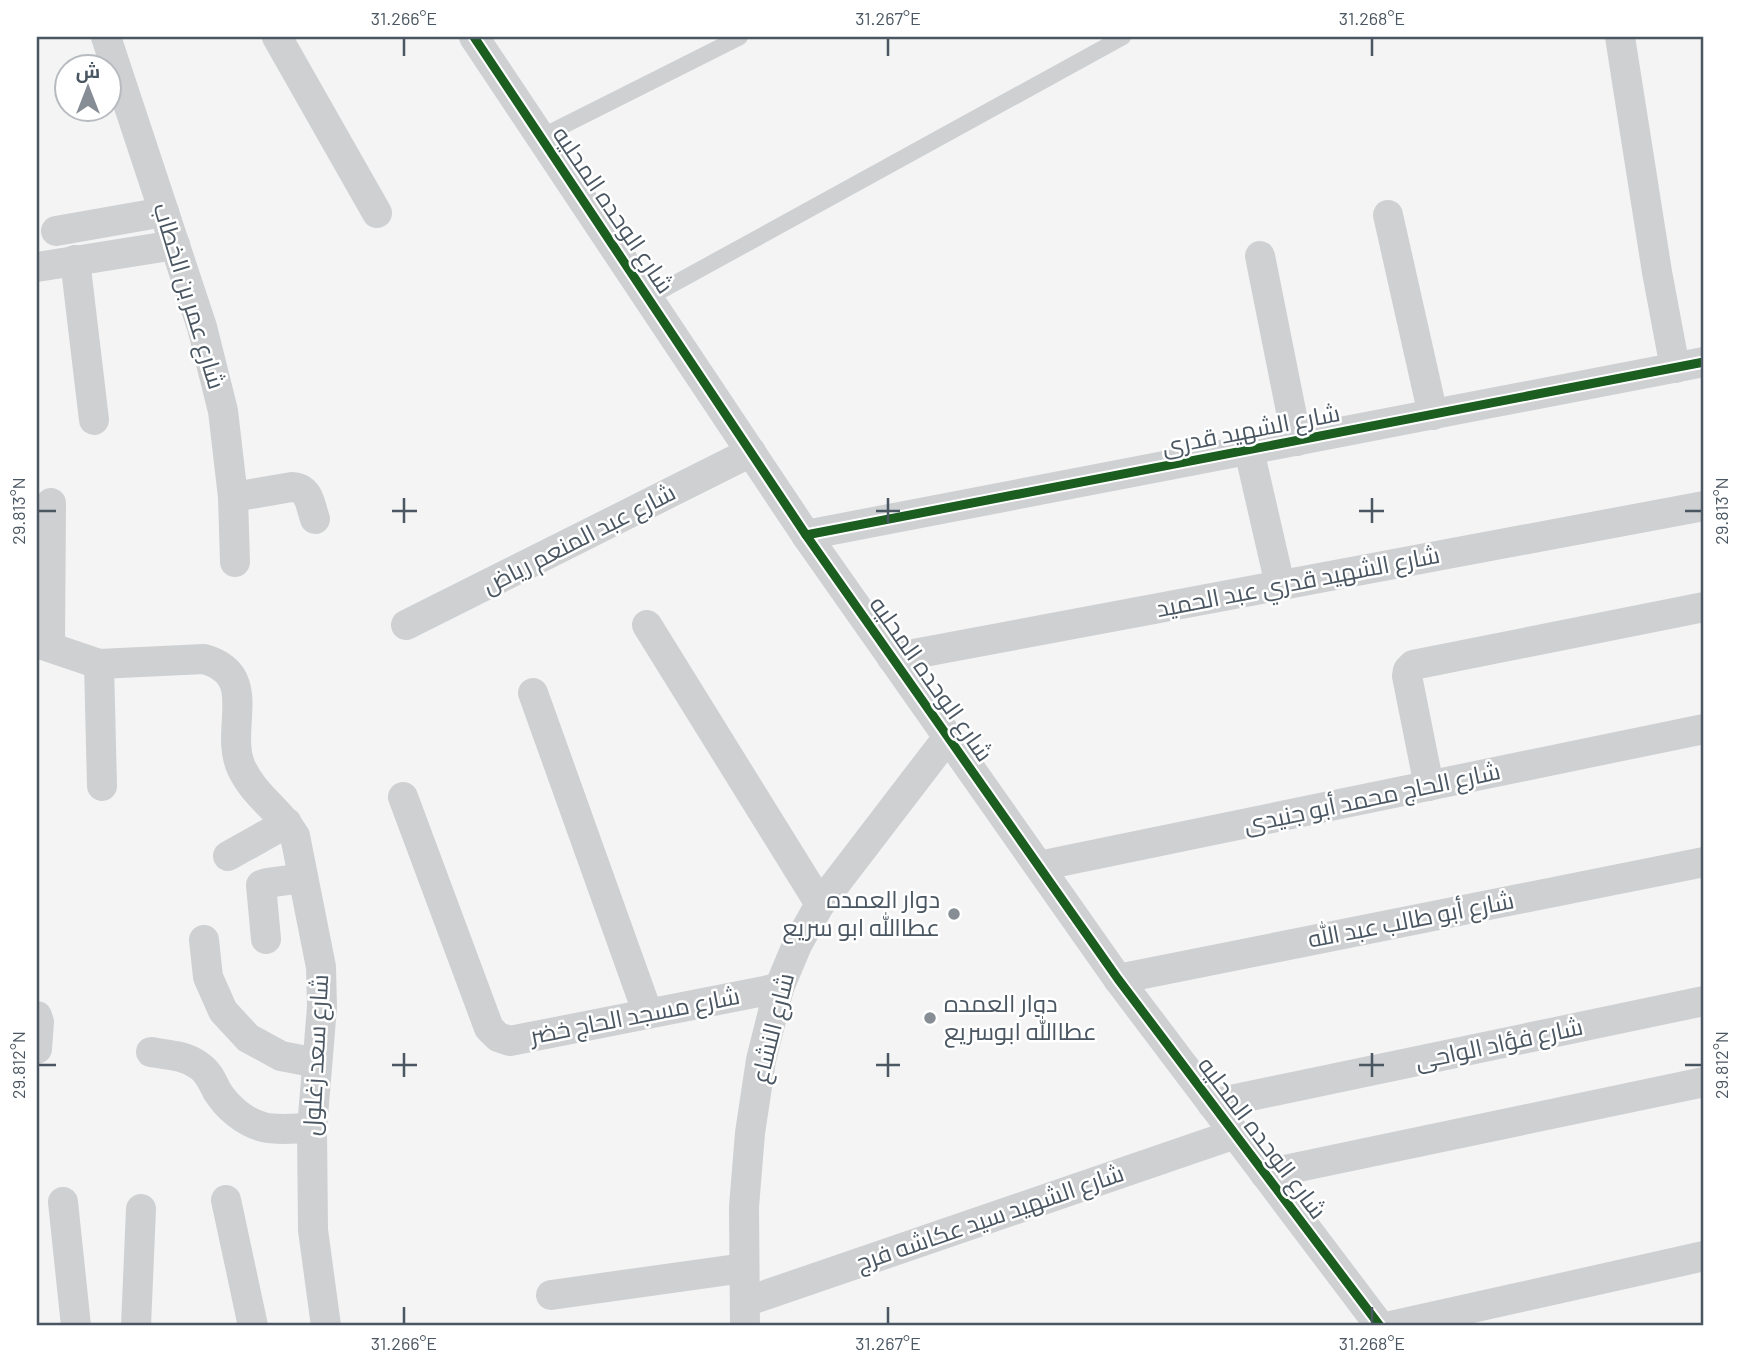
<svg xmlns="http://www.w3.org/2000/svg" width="1741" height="1363" font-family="Barlow,Cairo,sans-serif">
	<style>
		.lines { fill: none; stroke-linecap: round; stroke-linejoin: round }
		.lane { stroke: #ced0d2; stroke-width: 16 }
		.street { stroke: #ced0d2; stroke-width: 30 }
		.cycleway-casing { stroke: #fff; stroke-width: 13 }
		.cycleway { stroke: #1b5e20; stroke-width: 9 }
		.ticks { fill: none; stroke: #4a5661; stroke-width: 2.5 }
		.poi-dot { fill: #868d94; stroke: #fff; stroke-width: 2.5 }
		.labels { text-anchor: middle; stroke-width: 5; stroke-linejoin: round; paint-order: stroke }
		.street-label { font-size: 24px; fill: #4a5661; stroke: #fff }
		.poi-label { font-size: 24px; fill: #4a5661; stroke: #fff; text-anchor: end }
		.neatline { fill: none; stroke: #4a5661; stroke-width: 2.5 }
		.ticks-label { font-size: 18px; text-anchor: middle; fill: #4a5661 }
	</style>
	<rect width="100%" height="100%" fill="#f4f4f4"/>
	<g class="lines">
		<g class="lane">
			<polyline points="541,137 740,37"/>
			<polyline points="648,298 1123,37"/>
		</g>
		<g class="street">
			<polyline points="106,37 202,327 223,411 233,497 235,562"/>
			<polyline points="277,37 377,213"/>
			<polyline points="474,37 806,535 948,737 1118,979 1380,1326"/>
			<polyline points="1620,37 1657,272 1675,368"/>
			<polyline points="1388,215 1433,415"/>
			<polyline points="56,231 164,212"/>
			<polyline points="1260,256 1297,441"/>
			<polyline points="75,260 94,420"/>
			<polyline points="37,267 175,245"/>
			<polyline points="1249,450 1280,585"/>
			<path d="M233,497L292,487C310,488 310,505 315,519"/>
			<polyline points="806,535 1704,362"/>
			<polyline points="406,625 751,452"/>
			<polyline points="647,625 820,904"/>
			<path d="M37,643L99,664L204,659C261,675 224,728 241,767C254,796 280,810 295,836L321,967L322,1007L312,1128L313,1230L326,1326"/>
			<polyline points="50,647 51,503"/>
			<polyline points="892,658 1704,506"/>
			<polyline points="99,664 102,786"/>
			<polyline points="533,693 648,1014"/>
			<polyline points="1429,786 1407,676 1408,670 1413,665 1704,607"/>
			<polyline points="403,797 489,1028 498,1037 510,1041 779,988"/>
			<polyline points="228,856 287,823"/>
			<polyline points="1039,866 1704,729"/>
			<polyline points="266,939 261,885 267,883 303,878"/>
			<polyline points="204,940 208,977 223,1011 248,1038 281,1056 317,1063"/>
			<polyline points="1118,979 1704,862"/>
			<polyline points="37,1016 39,1022 37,1049"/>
			<path d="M151,1052C167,1055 185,1055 198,1065C208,1071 212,1081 217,1091C227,1107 244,1122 263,1127C277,1131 297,1128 312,1128"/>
			<polyline points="1212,1104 1704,1001"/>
			<polyline points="1265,1174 1704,1082"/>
			<polyline points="226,1200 253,1326"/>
			<polyline points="63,1202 76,1326"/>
			<polyline points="551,1295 744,1268"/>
			<polyline points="745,1302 1235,1134"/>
			<polyline points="136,1326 141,1209"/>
			<polyline points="745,1326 744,1207 750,1133 761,1060 779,988 797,945 820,904 948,737"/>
			<polyline points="1391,1326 1704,1256"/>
		</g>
		<defs>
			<g id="cycleway">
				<polyline points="474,37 806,535 948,737 1118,979 1380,1326"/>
				<polyline points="806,535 1704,362"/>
			</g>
		</defs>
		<use href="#cycleway" class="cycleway-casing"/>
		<use href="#cycleway" class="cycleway"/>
	</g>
	<path class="ticks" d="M404,38V56M888,38V56M1372,38V56M404,498V523M888,498V523M1372,498V523M38,511H56M392,511H417M876,511H900M1359,511H1384M1685,511H1702M404,1053V1077M888,1053V1077M1372,1053V1077M38,1065H56M392,1065H417M876,1065H900M1359,1065H1384M1685,1065H1702M404,1307V1324M888,1307V1324M1372,1307V1324"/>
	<g class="poi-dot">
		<circle cx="954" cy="914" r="7"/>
		<circle cx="930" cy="1018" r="7"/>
	</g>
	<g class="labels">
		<g class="street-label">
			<text transform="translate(613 210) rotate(56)" y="8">شارع الوحده المحليه</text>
			<text transform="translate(189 296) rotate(73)" y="8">شارع عمر بن الخطاب</text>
			<text transform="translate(1251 430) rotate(-11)" y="8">شارع الشهيد قدرى</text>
			<text transform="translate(579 539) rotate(-27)" y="8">شارع عبد المنعم رياض</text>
			<text transform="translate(1298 582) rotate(-11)" y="8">شارع الشهيد قدري عبد الحميد</text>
			<text transform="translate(931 679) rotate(55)" y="8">شارع الوحده المحليه</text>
			<text transform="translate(1372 798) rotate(-12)" y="8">شارع الحاج محمد أبو جنيدى</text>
			<text transform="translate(1411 920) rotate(-11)" y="8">شارع أبو طالب عبد الله</text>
			<text transform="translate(635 1016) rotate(-11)" y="8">شارع مسجد الحاج خضر</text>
			<text transform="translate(773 1028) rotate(-76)" y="8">شارع النشاع</text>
			<text transform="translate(1499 1044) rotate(-12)" y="8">شارع فؤاد الواحى</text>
			<text transform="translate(316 1055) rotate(-87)" y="8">شارع سعد زغلول</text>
			<text transform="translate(1262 1138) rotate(53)" y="8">شارع الوحده المحليه</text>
			<text transform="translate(990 1218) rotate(-19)" y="8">شارع الشهيد سيد عكاشه فرج</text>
		</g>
		<g class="poi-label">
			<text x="940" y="908">دوار العمده<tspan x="940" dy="28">عطاالله ابو سريع</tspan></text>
			<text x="944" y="1012" text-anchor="start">دوار العمده<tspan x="944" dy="28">عطاالله ابوسريع</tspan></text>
		</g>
	</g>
	<rect width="1741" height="1363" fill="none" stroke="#ffffff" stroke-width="77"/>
	<g transform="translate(88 88)"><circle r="33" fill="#ffffff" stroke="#b7bbc0" stroke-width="2"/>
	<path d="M0-5L12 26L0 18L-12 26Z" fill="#868d94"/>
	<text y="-10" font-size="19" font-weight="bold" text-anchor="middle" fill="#4a5661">ش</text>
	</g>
	<rect x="38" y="38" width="1664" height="1286" class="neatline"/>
	<g class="ticks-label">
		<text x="404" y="25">31.266°E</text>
		<text x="888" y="25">31.267°E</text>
		<text x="1372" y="25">31.268°E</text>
		<text transform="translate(19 511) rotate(-90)" y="6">29.813°N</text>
		<text transform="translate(1722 511) rotate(-90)" y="6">29.813°N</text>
		<text transform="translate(19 1065) rotate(-90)" y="6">29.812°N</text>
		<text transform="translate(1722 1065) rotate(-90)" y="6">29.812°N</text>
		<text x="404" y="1350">31.266°E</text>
		<text x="888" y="1350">31.267°E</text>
		<text x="1372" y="1350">31.268°E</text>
	</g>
</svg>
